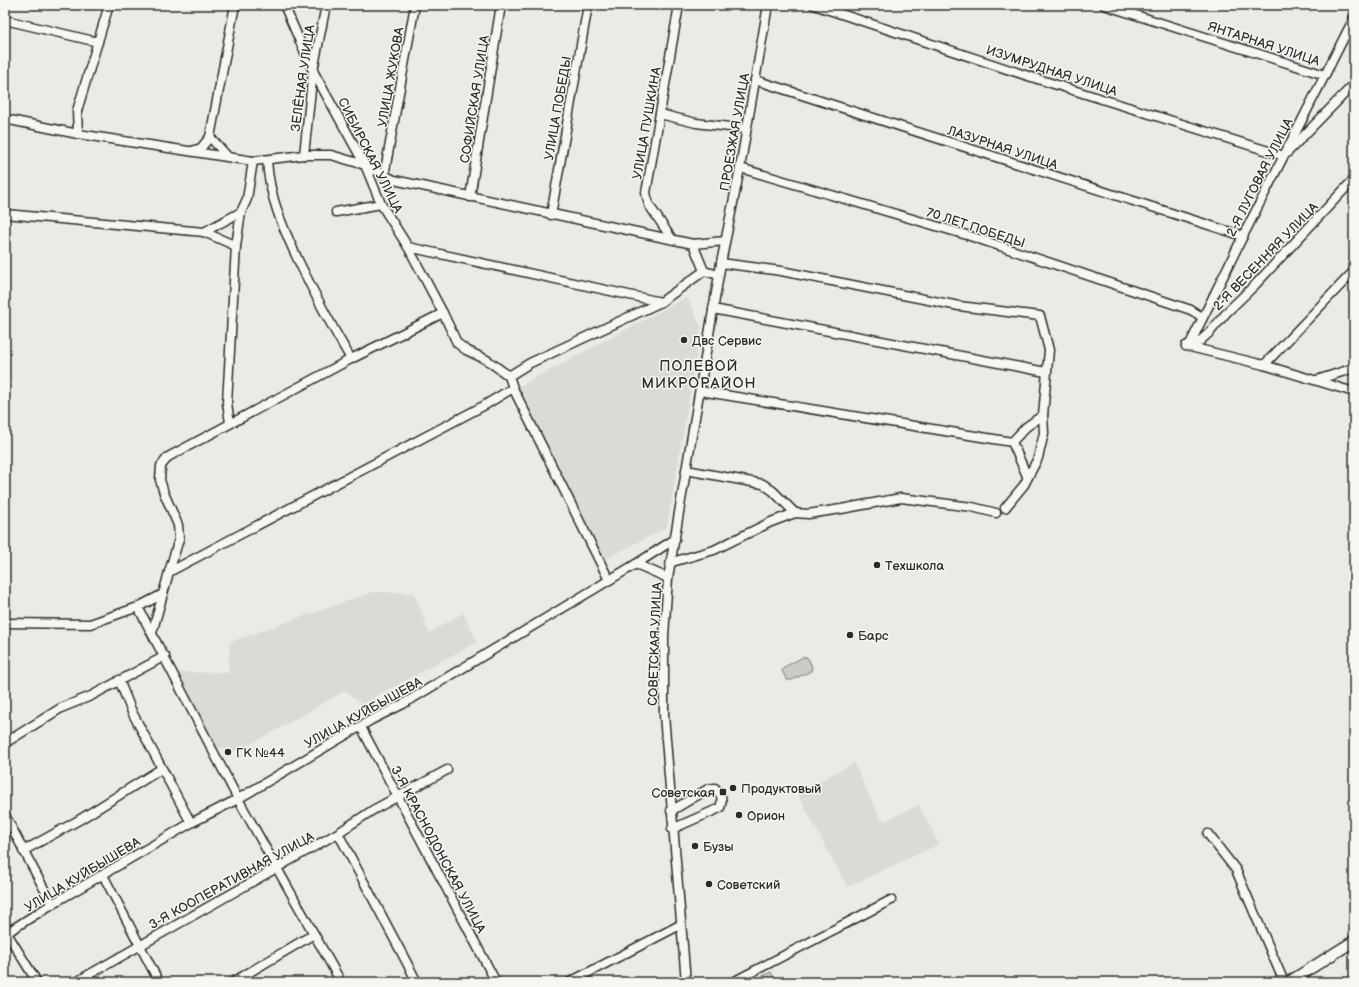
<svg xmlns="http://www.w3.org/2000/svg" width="1359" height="987" font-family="'Balsamiq Sans',sans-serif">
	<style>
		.built { fill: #dadad6 }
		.green { fill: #cacac7; stroke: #7a7a79 }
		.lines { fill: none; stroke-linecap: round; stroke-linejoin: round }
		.minor-casing { stroke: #2b2b2b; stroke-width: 11 }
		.major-casing { stroke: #2b2b2b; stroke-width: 13 }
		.minor { stroke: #f6f6f2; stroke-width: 8 }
		.major { stroke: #f6f6f2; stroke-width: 10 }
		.poi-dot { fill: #2b2b2b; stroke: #f6f6f2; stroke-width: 1.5 }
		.labels { text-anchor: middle; stroke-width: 3; stroke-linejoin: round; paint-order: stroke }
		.street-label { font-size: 13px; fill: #2b2b2b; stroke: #f6f6f2 }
		.poi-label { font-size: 13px; fill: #2b2b2b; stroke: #f6f6f2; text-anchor: start }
		.quarter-label { font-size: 15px; letter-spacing: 1px; fill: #2b2b2b; stroke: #f6f6f2 }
	</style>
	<rect width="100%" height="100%" fill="#eaeae6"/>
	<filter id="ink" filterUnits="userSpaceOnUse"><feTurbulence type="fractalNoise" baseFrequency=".025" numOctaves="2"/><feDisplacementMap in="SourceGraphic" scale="8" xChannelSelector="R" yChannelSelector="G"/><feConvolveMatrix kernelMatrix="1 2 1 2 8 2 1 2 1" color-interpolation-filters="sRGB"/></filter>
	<g filter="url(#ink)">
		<g class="built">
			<polygon points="687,297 701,327 667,527 605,559 516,388"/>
			<polygon points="373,592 414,593 429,633 463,613 477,642 362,704 345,691 237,752 217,747 178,672 228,673 230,642"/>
			<polygon points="854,763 880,818 885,821 919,805 939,844 847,887 797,793"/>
		</g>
		<g class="green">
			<polygon points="803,657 808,658 812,667 811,671 792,680 787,680 782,671 784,667"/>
			<polygon points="771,972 776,982 750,982"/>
		</g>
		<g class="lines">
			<defs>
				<g id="minor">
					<polyline points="284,5 313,71 365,165 381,204 408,247 443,313"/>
					<polyline points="814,5 1025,75 1284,156 1354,84"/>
					<polyline points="1104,5 1325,75"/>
					<polyline points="5,20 98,42"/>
					<polyline points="755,80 1243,236"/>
					<polyline points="660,114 696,123 746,129"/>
					<polyline points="5,119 78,134 253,161 304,155 331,155 365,165 394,180 693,244 704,271"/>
					<polyline points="78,134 77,111 109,5"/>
					<polyline points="210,137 228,157"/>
					<polyline points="192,151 201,148 210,137 235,5"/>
					<polyline points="304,155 313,71 326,5"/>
					<path d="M267,160C269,197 283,228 299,262C315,295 332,327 351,359L443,313L457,343L466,350L487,360L509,376L530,363L661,302L704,271L719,275"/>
					<polyline points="740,168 970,236 1191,310 1202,317"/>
					<polyline points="384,176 415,5"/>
					<polyline points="470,197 501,5"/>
					<polyline points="336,212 381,204"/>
					<polyline points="5,214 204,232 236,246"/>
					<polyline points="551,215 588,5"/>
					<polyline points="204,232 241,212"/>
					<polyline points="672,239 649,205 646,193 679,5"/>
					<polyline points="693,244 725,241"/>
					<polyline points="408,247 661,302"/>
					<polyline points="721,263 781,271 959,306 1040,316 1049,350 1043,415 1044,433 1038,458 1024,485 1005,508"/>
					<polyline points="713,309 1046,372"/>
					<polyline points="1190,344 1200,341 1210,332 1228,311 1255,285 1354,179"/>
					<polyline points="1186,346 1190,344 1243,236 1354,18"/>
					<polyline points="1186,346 1264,365 1354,392"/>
					<polyline points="1264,365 1354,271"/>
					<polyline points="509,376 513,388 609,580"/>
					<polyline points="1317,380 1354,368"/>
					<polyline points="700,391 1012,442 1027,476"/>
					<polyline points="230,423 227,403 236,246 241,212 247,199 253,161"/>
					<polyline points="1012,442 1026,427 1043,415"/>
					<polyline points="686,470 763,484 773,491 795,513"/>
					<polyline points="672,562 714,550 771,522 795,513 808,514 841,509 901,498 972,507 996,513"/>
					<polyline points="636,564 675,539"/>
					<polyline points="169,572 179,539 178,525 164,493 160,480 161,466 168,457 351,359"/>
					<polyline points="5,623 90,624 138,607"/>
					<polyline points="152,633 163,594"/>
					<polyline points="119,680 132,712 191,823"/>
					<polyline points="361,727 496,982"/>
					<polyline points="5,743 61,708 91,696 165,656"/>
					<path d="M671,811L708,789L715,788C722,795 723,799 720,808L672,829"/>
					<polyline points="5,815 52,904"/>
					<polyline points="338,833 417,982"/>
					<polyline points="1208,834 1236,870 1284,982"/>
					<polyline points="23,851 79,820 161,769"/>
					<polyline points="103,875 159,982"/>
					<polyline points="5,930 37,982"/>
					<polyline points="5,936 8,932 52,904 191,823 238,799 371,720 403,704 636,564 668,578"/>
					<polyline points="76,982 338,833 373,810 447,770"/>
					<polyline points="233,982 314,934"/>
					<polyline points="341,982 238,799 138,607 163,594 169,572 485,405 513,388"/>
					<polyline points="570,982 680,925"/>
					<polyline points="686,982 664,715 664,636 668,578 721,263 740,168 768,5"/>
					<polyline points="733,982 891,900"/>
				</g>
				<polyline id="major" points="1289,982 1354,941"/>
			</defs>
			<use href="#minor" class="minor-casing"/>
			<use href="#major" class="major-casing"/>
			<use href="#minor" class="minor"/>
			<use href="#major" class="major"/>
		</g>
	</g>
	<g class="poi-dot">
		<circle cx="684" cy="340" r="4"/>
		<circle cx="877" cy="565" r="4"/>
		<circle cx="850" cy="635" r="4"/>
		<circle cx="228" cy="752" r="4"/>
		<circle cx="733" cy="788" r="4"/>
		<rect x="719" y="788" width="8" height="8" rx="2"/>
		<circle cx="739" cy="815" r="4"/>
		<circle cx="695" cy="846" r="4"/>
		<circle cx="709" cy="884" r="4"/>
	</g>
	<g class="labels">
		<g class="street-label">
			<text transform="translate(1264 43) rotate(18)" y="5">ЯНТАРНАЯ УЛИЦА</text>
			<text transform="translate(1052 70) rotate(18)" y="5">ИЗУМРУДНАЯ УЛИЦА</text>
			<text transform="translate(390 77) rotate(-80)" y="5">УЛИЦА ЖУКОВА</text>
			<text transform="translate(302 78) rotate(-82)" y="5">ЗЕЛЁНАЯ УЛИЦА</text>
			<text transform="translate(474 99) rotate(-81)" y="5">СОФИЙСКАЯ УЛИЦА</text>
			<text transform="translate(557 108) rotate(-80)" y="5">УЛИЦА ПОБЕДЫ</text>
			<text transform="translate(646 123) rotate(-80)" y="5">УЛИЦА ПУШКИНА</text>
			<text transform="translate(734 132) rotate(-80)" y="5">ПРОЕЗЖАЯ УЛИЦА</text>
			<text transform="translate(1003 147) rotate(18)" y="5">ЛАЗУРНАЯ УЛИЦА</text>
			<text transform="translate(371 155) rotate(63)" y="5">СИБИРСКАЯ УЛИЦА</text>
			<text transform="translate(1259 177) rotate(-63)" y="5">2-Я ЛУГОВАЯ УЛИЦА</text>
			<text transform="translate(976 227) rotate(18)" y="5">70 ЛЕТ ПОБЕДЫ</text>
			<text transform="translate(1265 256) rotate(-46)" y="5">2-Я ВЕСЕННЯЯ УЛИЦА</text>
			<text transform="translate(654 644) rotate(-88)" y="5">СОВЕТСКАЯ УЛИЦА</text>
			<text transform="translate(363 712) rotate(-29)" y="5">УЛИЦА КУЙБЫШЕВА</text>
			<text transform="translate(439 849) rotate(62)" y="5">3-Я КРАСНОДОНСКАЯ УЛИЦА</text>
			<text transform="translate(82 874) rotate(-31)" y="5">УЛИЦА КУЙБЫШЕВА</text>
			<text transform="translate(231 880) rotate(-29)" y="5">3-Я КООПЕРАТИВНАЯ УЛИЦА</text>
		</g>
		<g class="poi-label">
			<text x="692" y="345">Двс Сервис</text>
			<text x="885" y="570">Техшкола</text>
			<text x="858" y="640">Барс</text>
			<text x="236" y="757">ГК №44</text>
			<text x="741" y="793">Продуктовый</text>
			<text x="715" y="797" text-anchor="end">Советская</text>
			<text x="747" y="820">Орион</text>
			<text x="703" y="851">Бузы</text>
			<text x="717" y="889">Советский</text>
		</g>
		<g class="quarter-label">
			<text x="699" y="371">ПОЛЕВОЙ<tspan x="699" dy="17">МИКРОРАЙОН</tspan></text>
		</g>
	</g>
	<rect width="1359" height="987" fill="none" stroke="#f6f6f2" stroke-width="20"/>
	<rect x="10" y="10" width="1339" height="967" fill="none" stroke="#2b2b2b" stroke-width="1.5" filter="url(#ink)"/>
</svg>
